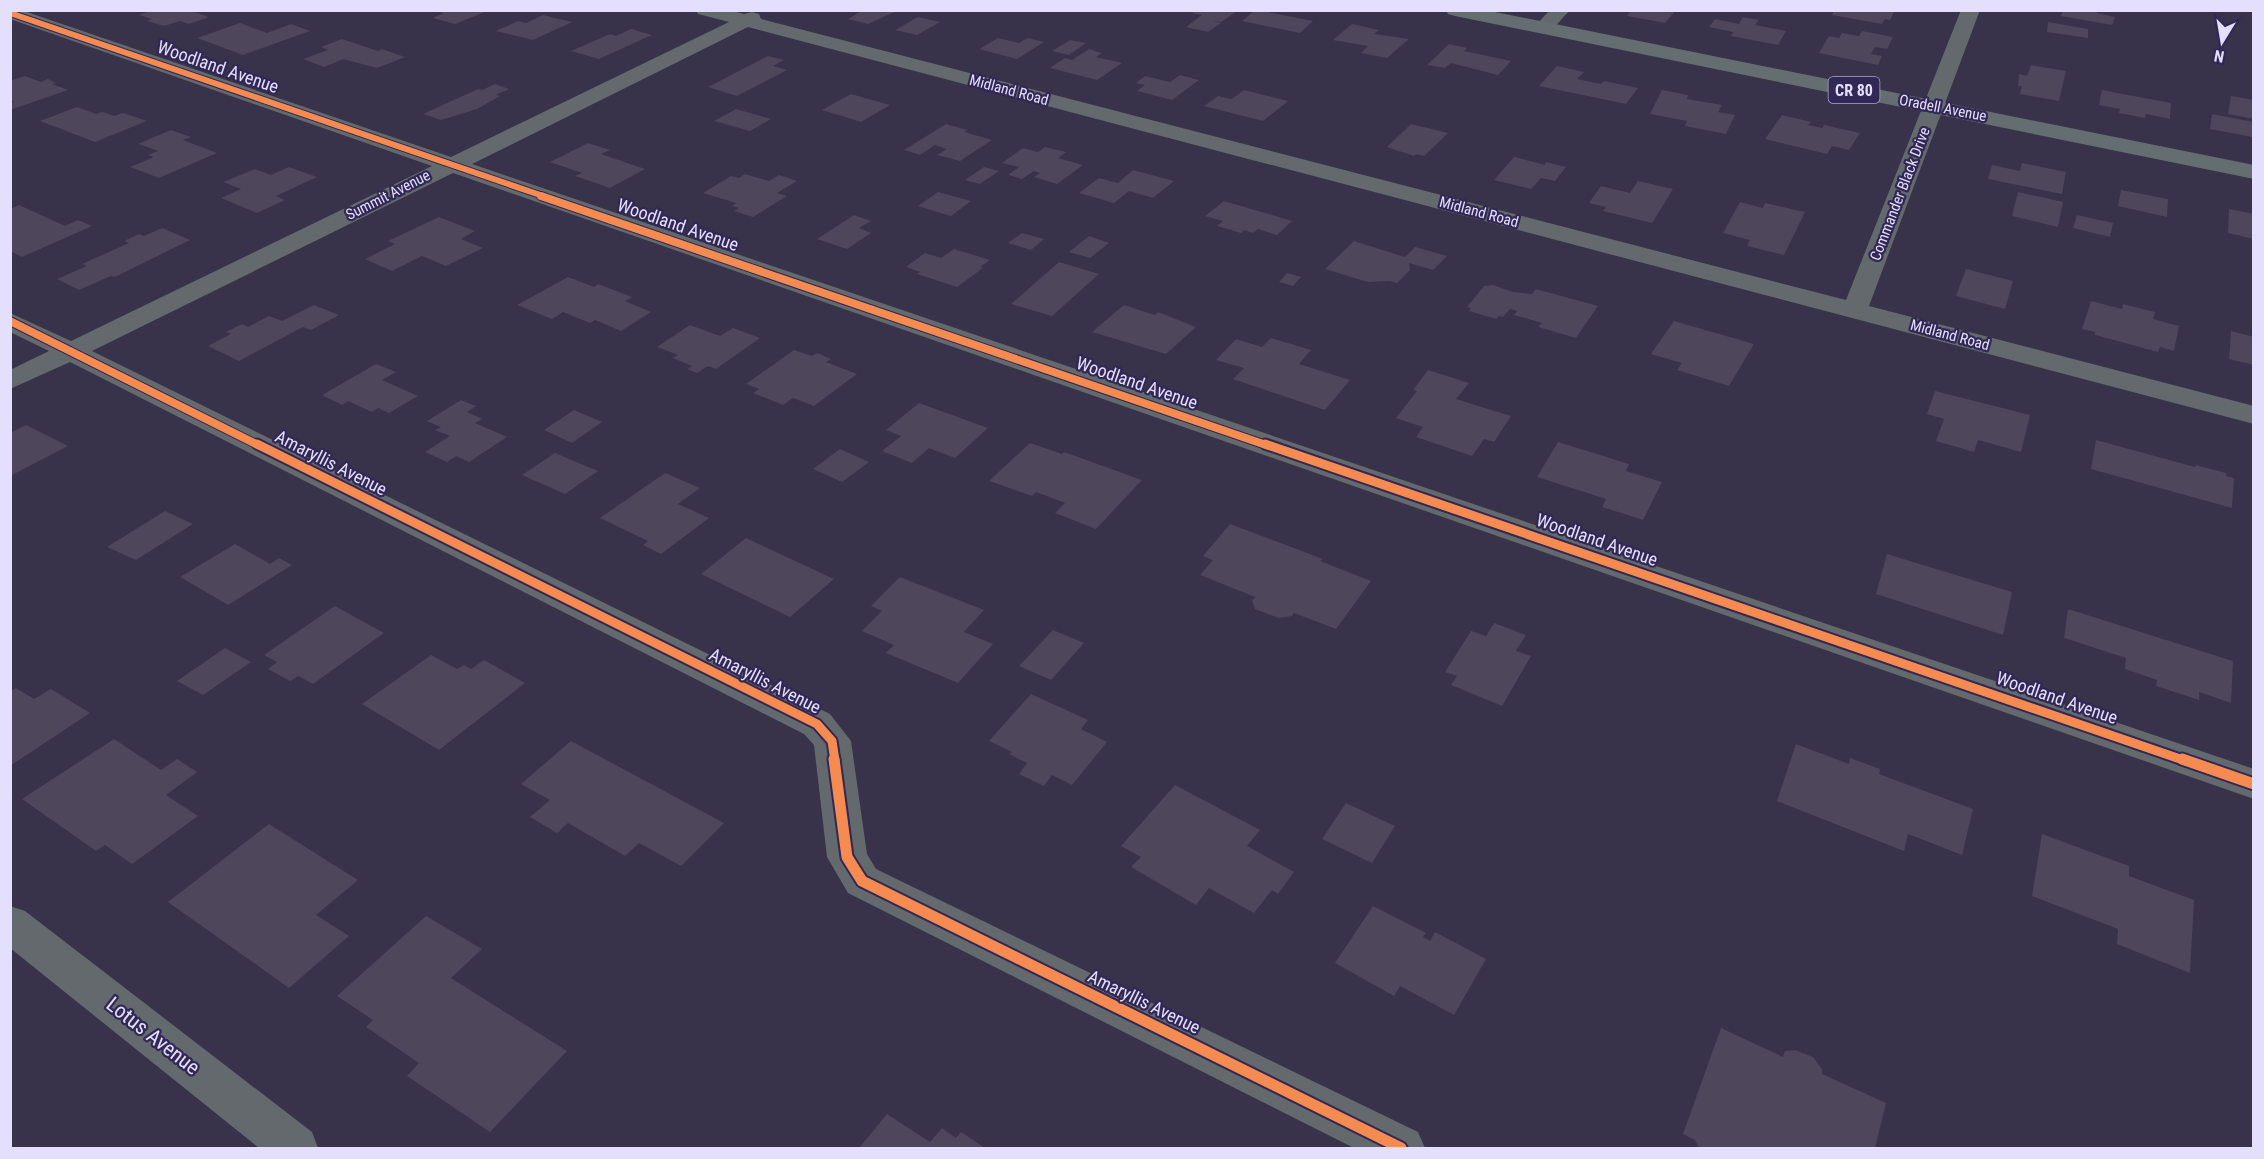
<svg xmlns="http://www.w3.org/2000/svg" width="2264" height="1159" font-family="'Roboto Condensed',sans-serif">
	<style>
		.building { fill: #4e465a }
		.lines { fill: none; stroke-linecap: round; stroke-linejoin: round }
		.street { fill: #63696c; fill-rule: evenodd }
		.primary { fill: #646d6f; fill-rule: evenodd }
		.cycleway-far3-casing { stroke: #322855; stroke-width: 8 }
		.cycleway-far2-casing { stroke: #322855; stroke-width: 10 }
		.cycleway-far1-casing { stroke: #322855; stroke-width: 13 }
		.cycleway-casing { stroke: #322855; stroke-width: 15 }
		.cycleway-far3 { stroke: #f68b52; stroke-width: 6 }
		.cycleway-far2 { stroke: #f68b52; stroke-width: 8 }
		.cycleway-far1 { stroke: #f68b52; stroke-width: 9 }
		.cycleway { stroke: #f68b52; stroke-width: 11 }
		.labels { text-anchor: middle; stroke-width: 4.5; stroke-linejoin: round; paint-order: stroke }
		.far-street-label { font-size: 15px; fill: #e3dffc; stroke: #322855 }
		.shield { fill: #322855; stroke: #aea8ca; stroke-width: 1.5 }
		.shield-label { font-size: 16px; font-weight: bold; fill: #e3dffc }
		.street-label { font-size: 18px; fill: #e3dffc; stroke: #322855 }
		.near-street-label { font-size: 21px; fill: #e3dffc; stroke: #322855 }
	</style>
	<rect width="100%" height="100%" fill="#38324a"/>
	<g class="building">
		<polygon points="152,10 197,10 194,12 209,17 189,24 180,21 164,26 147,21 152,19 139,15"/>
		<polygon points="863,10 899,10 868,24 848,19"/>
		<polygon points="1196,10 1239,10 1221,22 1213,21 1221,23 1208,32 1186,27 1202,15 1192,13"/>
		<polygon points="1255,10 1258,10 1313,21 1300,33 1242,21"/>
		<polygon points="1631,10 1676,10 1665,23 1627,16"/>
		<polygon points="1834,10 1848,12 1895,10 1890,20 1885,19 1882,24 1832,15"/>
		<polygon points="2063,10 2097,10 2097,13 2115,17 2112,25 2061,16"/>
		<polygon points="436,11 487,11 455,24 433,18 444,13"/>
		<polygon points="543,15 572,22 533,40 496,31 518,21 526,23"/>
		<polygon points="918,17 940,22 917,35 895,30"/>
		<polygon points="1743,17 1759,20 1755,25 1786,31 1778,45 1731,36 1733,32 1709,27 1715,19 1739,24"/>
		<polygon points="2048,22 2088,29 2088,38 2047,32"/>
		<polygon points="240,23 267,33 291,24 310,31 243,55 197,38"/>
		<polygon points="1352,24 1379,30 1374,34 1409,39 1387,58 1361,53 1368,46 1333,40"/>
		<polygon points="631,29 652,35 599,59 571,51 610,34 616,36"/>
		<polygon points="1862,31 1893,37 1887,49 1875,47 1871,54 1882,56 1878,65 1819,53 1829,36 1839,38 1842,33 1859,36"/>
		<polygon points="998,38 1019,43 1028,38 1044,42 1017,59 979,49"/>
		<polygon points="342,39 378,51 382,49 405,57 377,68 343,59 324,67 303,59 328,50 321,47"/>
		<polygon points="1070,40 1086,43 1069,55 1052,51"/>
		<polygon points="1449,44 1467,48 1464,51 1511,61 1498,75 1451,63 1445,68 1427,65"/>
		<polygon points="1089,49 1102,53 1096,57 1122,63 1097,80 1050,68 1065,58 1072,60"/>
		<polygon points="768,56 784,60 773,66 787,70 737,96 708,87"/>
		<polygon points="2031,65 2066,71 2059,101 2020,94 2022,86 2018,86 2019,74 2027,76"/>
		<polygon points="1557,66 1584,72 1577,79 1601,84 1604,81 1638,88 1626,104 1539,86"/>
		<polygon points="1180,75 1199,80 1172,100 1137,91 1145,85 1136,83 1145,76 1170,82"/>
		<polygon points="25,76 41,82 48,79 56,83 52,84 68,90 10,110 10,103 14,102 10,100 10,81"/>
		<polygon points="495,84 509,89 496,95 500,96 477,109 441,120 423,114 478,89 482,90"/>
		<polygon points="1244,90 1288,101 1263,121 1204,106 1218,96 1232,99"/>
		<polygon points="1662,90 1688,95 1687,99 1722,105 1718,112 1735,115 1726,134 1685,126 1687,121 1650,114"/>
		<polygon points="2102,90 2171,103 2170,119 2146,114 2145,118 2119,113 2120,109 2099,105"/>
		<polygon points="851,94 890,105 861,122 822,110"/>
		<polygon points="2231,96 2254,100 2254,119 2228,114"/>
		<polygon points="77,107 96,114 102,112 114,116 123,113 147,121 95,142 40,121"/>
		<polygon points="736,109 771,119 750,131 714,121"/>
		<polygon points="2212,114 2253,122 2252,137 2210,129"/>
		<polygon points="1782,115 1811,122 1808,125 1822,128 1824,125 1860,133 1849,150 1832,146 1827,154 1765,139"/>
		<polygon points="946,124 967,130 964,132 992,140 960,161 937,155 947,149 935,145 920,155 904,150"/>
		<polygon points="1411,124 1448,133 1424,156 1416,154 1414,156 1387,147"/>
		<polygon points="171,130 191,137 183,140 217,153 159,178 130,167 154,157 148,155 158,151 138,144"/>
		<polygon points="588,143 610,150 601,154 645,169 610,188 575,176 582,173 550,162"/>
		<polygon points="1045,147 1066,152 1058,158 1083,165 1057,184 1034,177 1040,173 1034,171 1022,179 1008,175 1019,167 1002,163 1023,148 1038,152"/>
		<polygon points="1514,157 1545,165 1546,162 1566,167 1555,181 1541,178 1531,189 1494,180"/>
		<polygon points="2022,163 2066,172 2062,194 1988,179 1992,165 2020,171"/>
		<polygon points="289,167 317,177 276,196 285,200 257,213 221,198 241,189 223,182 255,169 271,175"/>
		<polygon points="984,167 999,171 980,184 965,180"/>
		<polygon points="1133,170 1174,181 1153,198 1129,191 1114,203 1079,193 1099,178 1118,183"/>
		<polygon points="745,174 769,181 779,175 797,181 777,193 787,196 753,217 734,211 739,208 732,206 736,203 703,193 731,176 739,178"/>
		<polygon points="1638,181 1673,189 1652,223 1603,211 1606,207 1589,203 1601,186 1630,193"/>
		<polygon points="2121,190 2168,199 2167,217 2118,206"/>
		<polygon points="938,192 971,201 951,216 918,206"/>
		<polygon points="2018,192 2063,202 2058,227 2012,216"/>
		<polygon points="1224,201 1292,221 1277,235 1258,229 1253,233 1244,230 1241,233 1217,226 1223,221 1205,216"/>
		<polygon points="1740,202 1763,208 1765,203 1805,212 1784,255 1747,246 1750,240 1723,233"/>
		<polygon points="19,205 65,226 78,220 92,226 22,257 10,251 10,209"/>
		<polygon points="2229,209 2254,214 2254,239 2228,233"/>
		<polygon points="854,215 871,221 859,228 871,233 847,249 817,239"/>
		<polygon points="2077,215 2113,223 2110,237 2073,228"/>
		<polygon points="439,217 475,231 461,239 483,248 446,266 422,256 392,271 365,259 395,244 388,241"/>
		<polygon points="162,228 190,240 115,277 111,276 79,290 57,279 87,266 82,264 129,243 124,241 139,234 144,236"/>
		<polygon points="1022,233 1044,239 1031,250 1008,243"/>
		<polygon points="1089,236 1109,243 1090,258 1069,252"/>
		<polygon points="1354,241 1405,257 1415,247 1447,256 1433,270 1409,263 1410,270 1397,283 1390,281 1368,282 1325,269"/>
		<polygon points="954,249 990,260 980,267 983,268 957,287 917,274 920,272 906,267 925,253 941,258"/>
		<polygon points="1059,262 1099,274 1052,316 1011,304"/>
		<polygon points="1966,269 2013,281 2005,309 1956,296"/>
		<polygon points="1287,273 1301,277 1293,286 1279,282"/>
		<polygon points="568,277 594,287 598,284 632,297 625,301 651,312 621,331 595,320 590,323 563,312 552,319 517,305"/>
		<polygon points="1493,285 1513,292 1532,294 1536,289 1598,306 1576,338 1538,327 1542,323 1514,315 1517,311 1510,309 1503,317 1499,316 1496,319 1469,311 1471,308 1467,307 1484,286"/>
		<polygon points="2091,301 2122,309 2123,304 2155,312 2153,319 2179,326 2174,351 2160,347 2158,352 2095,335 2095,332 2082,329"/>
		<polygon points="314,305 339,315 311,330 303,327 239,361 208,346 231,334 226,332 242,324 248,327 269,316 282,321"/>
		<polygon points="1124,305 1155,315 1158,312 1196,327 1166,354 1092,332"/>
		<polygon points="1674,321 1754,344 1729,386 1677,370 1682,363 1651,354"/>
		<polygon points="690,325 720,336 733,328 760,338 716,369 708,366 697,373 687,369 692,366 673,358 678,355 657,347"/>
		<polygon points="2231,331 2254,337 2254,365 2229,359"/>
		<polygon points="1271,338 1311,350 1299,364 1350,380 1325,410 1233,379 1244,368 1216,360 1236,339 1262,347"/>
		<polygon points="794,350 812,356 817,353 831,359 826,362 857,374 814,406 793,398 783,405 753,393 759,389 746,384"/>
		<polygon points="376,364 396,372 382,380 418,396 389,413 378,408 372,412 348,401 342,405 322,395"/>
		<polygon points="1428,370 1469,383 1456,399 1511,416 1494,442 1484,439 1472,456 1416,437 1423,427 1396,418 1417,391 1413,390"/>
		<polygon points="1935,391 2030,415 2021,452 1978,440 1974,452 1936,441 1944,419 1927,414"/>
		<polygon points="461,400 476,406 467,412 482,419 475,423 507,437 469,462 456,456 447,462 425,452 450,436 435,430 441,427 427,421"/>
		<polygon points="919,403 988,428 955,458 929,448 912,463 882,451 901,436 886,430"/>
		<polygon points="574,410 602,422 572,443 544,430"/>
		<polygon points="26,425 68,446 10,476 10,433"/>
		<polygon points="2096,440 2195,467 2196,465 2226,473 2226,476 2234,478 2232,508 2091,469"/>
		<polygon points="1558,442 1629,464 1626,471 1662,482 1643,520 1602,507 1606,499 1537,477"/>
		<polygon points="1030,443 1062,454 1064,452 1142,480 1096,529 1055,513 1065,503 1036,492 1032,496 989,481"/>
		<polygon points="840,449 869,462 842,482 813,469"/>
		<polygon points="555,453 598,471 565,494 522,475"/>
		<polygon points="665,473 700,488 678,504 709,518 661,554 643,545 648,541 600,518"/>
		<polygon points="165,511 193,524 136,560 107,547"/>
		<polygon points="1230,524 1323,559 1320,561 1371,581 1336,629 1294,613 1292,616 1279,618 1255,609 1252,601 1255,597 1200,575 1213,560 1203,556"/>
		<polygon points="746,538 834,579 790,617 701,574"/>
		<polygon points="235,544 270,564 279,558 292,565 228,605 180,577"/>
		<polygon points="1887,554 2012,592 2003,635 1876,594"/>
		<polygon points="900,577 984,610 964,632 993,644 958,683 886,653 894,645 862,631 882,611 871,606"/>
		<polygon points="335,606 384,633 313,684 298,676 290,681 268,669 277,662 264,655"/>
		<polygon points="2068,609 2233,661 2231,703 2199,692 2199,700 2156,686 2157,680 2125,669 2126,658 2064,638"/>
		<polygon points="1494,623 1526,635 1516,651 1531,656 1502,706 1451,685 1457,676 1445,672 1471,631 1486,636"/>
		<polygon points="1053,630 1084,643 1051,680 1019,666"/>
		<polygon points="225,648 251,662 203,695 177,681"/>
		<polygon points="431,655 457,669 464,665 471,669 484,660 525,683 439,750 362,704"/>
		<polygon points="16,688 34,699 51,689 90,713 10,766 10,691"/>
		<polygon points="1031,694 1088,720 1081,729 1107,742 1072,785 1052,775 1044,786 1019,774 1027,763 1009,754 1012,752 989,741"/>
		<polygon points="114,739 161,770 177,759 197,772 166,795 198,816 132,864 105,845 96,851 22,799"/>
		<polygon points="571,741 724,823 681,866 639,843 625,856 568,823 557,833 530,817 550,800 521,784"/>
		<polygon points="1796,744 1849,764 1850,758 1880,769 1879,774 1973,809 1962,855 1908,834 1904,851 1777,801"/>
		<polygon points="1175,785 1260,830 1247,846 1294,872 1278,894 1272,890 1254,913 1209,888 1196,905 1131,867 1141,857 1121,846"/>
		<polygon points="1346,803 1395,826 1372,863 1322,839"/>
		<polygon points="269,824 358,880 316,915 349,936 289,988 168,902"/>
		<polygon points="2042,834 2129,866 2129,876 2194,900 2190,973 2117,944 2118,929 2032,896"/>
		<polygon points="1373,906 1426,933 1423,937 1430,941 1435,932 1486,959 1454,1015 1400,986 1394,996 1335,963"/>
		<polygon points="426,916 482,949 451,978 567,1051 490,1132 407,1076 419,1063 366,1027 373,1020 337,996"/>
		<polygon points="1721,1028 1783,1057 1785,1051 1795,1050 1813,1057 1822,1069 1822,1074 1886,1103 1875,1148 1699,1148 1695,1140 1683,1134"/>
		<polygon points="887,1114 930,1142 942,1128 956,1138 961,1132 985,1148 859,1148"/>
	</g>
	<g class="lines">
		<g class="street">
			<polygon points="10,10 21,10 451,157 729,22 698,14 696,10 729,10 744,14 752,12 759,14 761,19 1846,300 1961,10 1980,10 1869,306 2254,406 2254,424 748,27 472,164 2254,769 2254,799 453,173 92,351 830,714 851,741 867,854 876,869 1418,1132 1425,1148 1354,1148 848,893 827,857 814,745 804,734 70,362 10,389 10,370 49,351 10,332 10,313 71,341 432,166 10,19"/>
			<polygon points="1550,10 1570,10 1550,32 1536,32 1533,28"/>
			<polygon points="10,906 25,911 312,1132 318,1148 259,1148 10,948"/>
		</g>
		<polygon class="primary" points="1446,10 1485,10 2254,165 2254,179 1455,16 1448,14"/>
		<defs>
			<polyline id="cycleway-far3" points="10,13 546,197"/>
			<g id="cycleway-far2">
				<polyline points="541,196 1269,446"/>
				<polyline points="10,321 260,446"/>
			</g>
			<g id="cycleway-far1">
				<polyline points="257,444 817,724 832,741 835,761"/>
				<polyline points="1265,444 2186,761"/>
			</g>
			<g id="cycleway">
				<polyline points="834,759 847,857 862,881 1401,1148"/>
				<polyline points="2182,759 2254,784"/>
			</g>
		</defs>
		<use href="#cycleway-far3" class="cycleway-far3-casing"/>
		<use href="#cycleway-far2" class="cycleway-far2-casing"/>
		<use href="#cycleway-far1" class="cycleway-far1-casing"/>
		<use href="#cycleway" class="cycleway-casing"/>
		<use href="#cycleway-far3" class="cycleway-far3"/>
		<use href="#cycleway-far2" class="cycleway-far2"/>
		<use href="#cycleway-far1" class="cycleway-far1"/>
		<use href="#cycleway" class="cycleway"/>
	</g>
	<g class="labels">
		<g class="far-street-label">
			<text transform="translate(1009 90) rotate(15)" y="5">Midland Road</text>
			<text transform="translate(1943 108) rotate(11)" y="5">Oradell Avenue</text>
			<text transform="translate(1900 194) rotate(-69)" y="5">Commander Black Drive</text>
			<text transform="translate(388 195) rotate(-27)" y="5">Summit Avenue</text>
			<text transform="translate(1479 212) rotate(15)" y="5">Midland Road</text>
			<text transform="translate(1950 335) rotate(15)" y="5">Midland Road</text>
		</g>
		<rect class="shield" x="1828.5" y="77" width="51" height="26" rx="4.5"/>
		<g class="shield-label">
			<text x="1854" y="96">CR 80</text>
		</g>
		<g class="street-label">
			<text transform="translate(218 67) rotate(19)" y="6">Woodland Avenue</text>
			<text transform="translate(678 225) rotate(19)" y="6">Woodland Avenue</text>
			<text transform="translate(1137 383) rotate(19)" y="6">Woodland Avenue</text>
			<text transform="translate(331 463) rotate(27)" y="6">Amaryllis Avenue</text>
			<text transform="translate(1597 540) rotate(19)" y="6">Woodland Avenue</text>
			<text transform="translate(765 681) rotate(27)" y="6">Amaryllis Avenue</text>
			<text transform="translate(2057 698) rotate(19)" y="6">Woodland Avenue</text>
			<text transform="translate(1144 1002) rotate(26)" y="6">Amaryllis Avenue</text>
		</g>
		<g class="near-street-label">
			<text transform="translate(153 1036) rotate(38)" y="7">Lotus Avenue</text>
		</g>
	</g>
	<rect width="2264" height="1159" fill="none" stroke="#e3dffc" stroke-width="24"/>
	<g transform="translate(2222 42) rotate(191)" stroke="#322855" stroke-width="4.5" paint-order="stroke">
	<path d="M0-4.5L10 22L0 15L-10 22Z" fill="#e3dffc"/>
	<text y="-9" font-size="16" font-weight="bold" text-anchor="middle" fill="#e3dffc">N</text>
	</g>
</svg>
